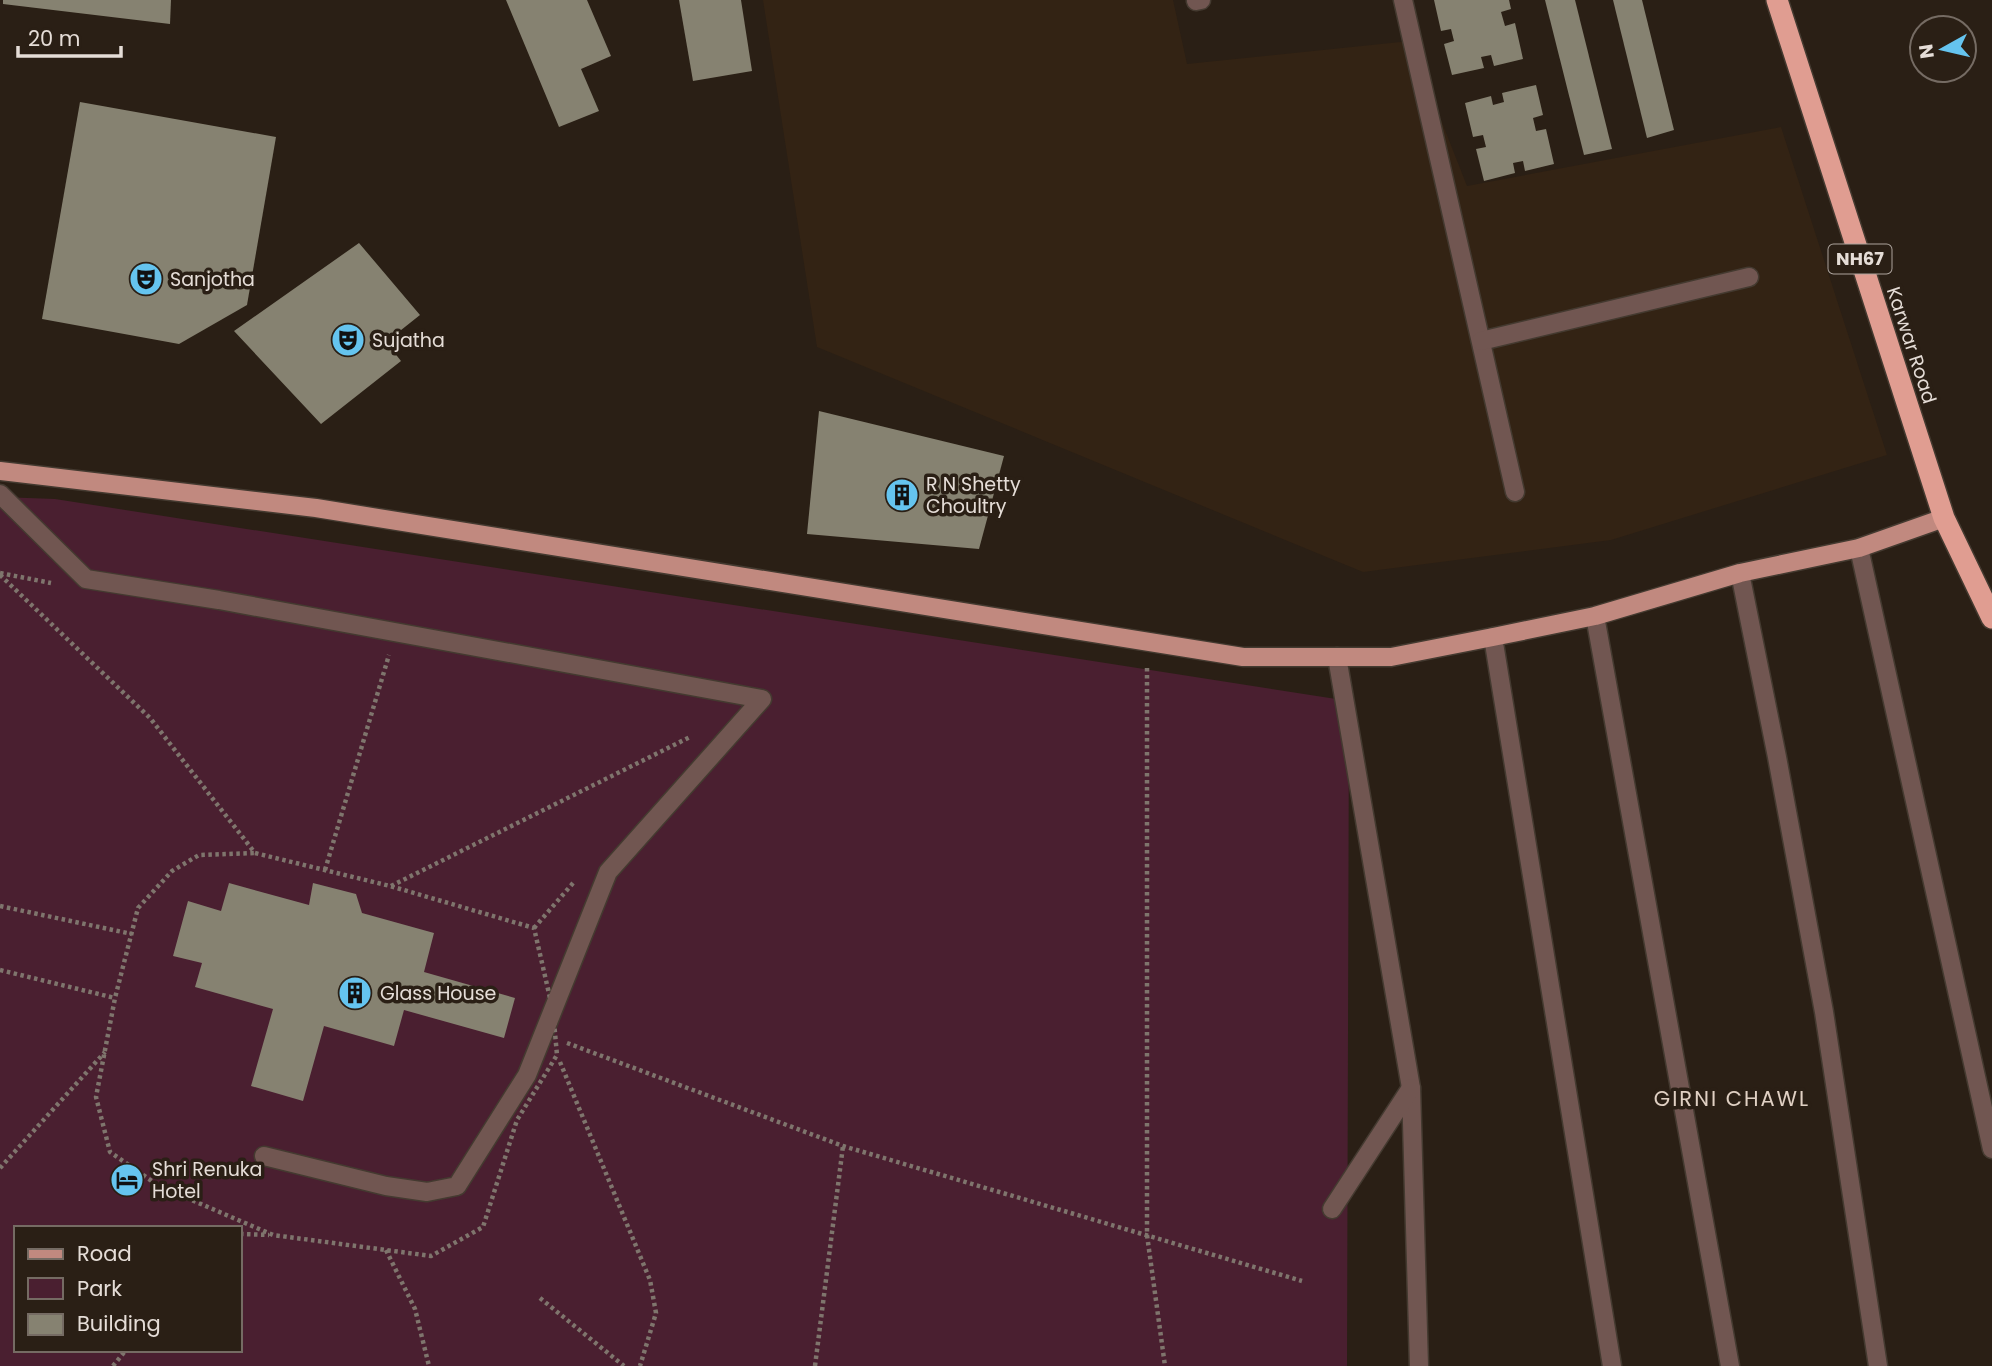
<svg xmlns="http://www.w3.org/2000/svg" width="1992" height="1366" font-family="Poppins,sans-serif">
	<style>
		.built { fill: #332314 }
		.green { fill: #4a1f30; fill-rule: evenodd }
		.building { fill: #868271 }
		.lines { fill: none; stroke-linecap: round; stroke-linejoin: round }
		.minor-casing { stroke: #443a30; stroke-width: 21 }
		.major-casing { stroke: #443a30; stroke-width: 21 }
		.highway-casing { stroke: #443a30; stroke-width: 24 }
		.path { stroke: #7f756d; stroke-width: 4.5; stroke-dasharray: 3.5 3.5; stroke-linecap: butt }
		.minor { stroke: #715651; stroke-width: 18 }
		.major { stroke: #c1897f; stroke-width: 18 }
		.highway { stroke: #e09d91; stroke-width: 21 }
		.labels { text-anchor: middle; stroke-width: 7; stroke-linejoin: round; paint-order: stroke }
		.shield { fill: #2a1f15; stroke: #ada49d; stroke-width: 2 }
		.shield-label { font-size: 18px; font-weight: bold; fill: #e5ddd7 }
		.poi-label { font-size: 19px; fill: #e5ddd7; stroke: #2a1f15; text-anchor: start }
		.street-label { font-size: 19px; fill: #e5ddd7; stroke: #2a1f15 }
		.neighbourhood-label { font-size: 21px; letter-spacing: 2px; fill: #e0d0c3; stroke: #2a1f15 }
	</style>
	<rect width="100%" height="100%" fill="#2a1f15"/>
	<polygon class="built" points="763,0 1173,0 1187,64 1410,41 1467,186 1781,127 1887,455 1611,540 1363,572 817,347"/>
	<path class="green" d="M0,497L55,499L1349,701L1347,1366H0ZM16,1228H240V1350H16Z"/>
	<g class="building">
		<polygon points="3,0 171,0 170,24 3,4"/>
		<polygon points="506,0 587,0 611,56 581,69 599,111 559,127"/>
		<polygon points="679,0 741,0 752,71 693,81"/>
		<polygon points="1434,0 1509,0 1511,9 1501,12 1505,26 1515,23 1523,59 1494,66 1491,55 1481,57 1484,68 1452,75 1444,44 1454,41 1451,29 1441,31"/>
		<polygon points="1545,0 1575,0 1612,149 1584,155"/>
		<polygon points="1613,0 1642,0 1674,130 1647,138"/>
		<polygon points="1536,85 1543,115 1533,118 1536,131 1546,129 1554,164 1525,171 1523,161 1513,163 1515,173 1484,181 1476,149 1486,147 1483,135 1473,137 1465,103 1491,96 1493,105 1504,102 1502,93"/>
		<polygon points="80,102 276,137 247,305 179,344 42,319"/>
		<polygon points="359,243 420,315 386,342 401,361 321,424 234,331"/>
		<polygon points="819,411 1004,456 979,549 807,534"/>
		<polygon points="229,883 309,905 313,883 356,894 362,913 434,933 424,972 515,998 504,1038 404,1010 394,1046 324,1026 303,1101 251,1086 273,1009 195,987 202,963 173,956 188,901 221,911"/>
	</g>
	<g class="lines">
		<defs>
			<g id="minor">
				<polyline points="1403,0 1515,492"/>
				<polyline points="1196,1 1201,0"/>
				<polyline points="1481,341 1749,277"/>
				<polyline points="0,494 86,579 219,600 762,699 608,872 527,1075 457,1186 427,1192 386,1186 264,1156"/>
				<polyline points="1859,548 1992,1149"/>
				<polyline points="1740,573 1777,757 1824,1012 1878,1366"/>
				<polyline points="1595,616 1730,1366"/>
				<polyline points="1493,637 1612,1366"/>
				<polyline points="1337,657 1411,1088 1419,1366"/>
				<polyline points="1332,1209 1411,1088"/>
			</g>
			<polyline id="major" points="0,471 316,508 1243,657 1391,657 1493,637 1595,616 1740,573 1859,548 1944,518"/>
			<polyline id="highway" points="1777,0 1944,518 1992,618"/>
		</defs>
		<use href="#minor" class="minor-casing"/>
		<use href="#major" class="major-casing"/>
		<use href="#highway" class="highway-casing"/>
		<g class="path">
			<polyline points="0,573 51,583"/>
			<polyline points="0,575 150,718 255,853"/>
			<polyline points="1147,668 1147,1235 1165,1366"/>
			<polygon points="255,853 390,886 534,928 553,1011 557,1055 517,1120 483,1227 431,1256 273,1235 159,1186 110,1152 96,1097 115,998 138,908 172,871 199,855"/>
			<polyline points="325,870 389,655"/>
			<polyline points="391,886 690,737"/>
			<polyline points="0,906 132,934"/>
			<polyline points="534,928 574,882"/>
			<polyline points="0,970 115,998"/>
			<polyline points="567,1043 843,1146 1302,1281"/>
			<polyline points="560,1062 650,1280 656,1313 640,1366"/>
			<polyline points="0,1168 105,1052"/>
			<polyline points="240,1234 269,1235"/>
			<polyline points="386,1250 415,1309 429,1366"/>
			<polyline points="540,1298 624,1366"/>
			<polyline points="113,1366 126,1350"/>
			<polyline points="815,1366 843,1146"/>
		</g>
		<use href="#minor" class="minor"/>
		<use href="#major" class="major"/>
		<use href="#highway" class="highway"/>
	</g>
	<defs>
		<symbol id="theatre-disc" viewBox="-11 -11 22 22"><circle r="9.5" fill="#65c4ef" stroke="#2a1f15"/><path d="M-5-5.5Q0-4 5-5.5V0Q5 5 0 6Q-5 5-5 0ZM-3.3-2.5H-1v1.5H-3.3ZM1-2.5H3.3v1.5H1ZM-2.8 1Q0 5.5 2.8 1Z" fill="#111"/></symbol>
		<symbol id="building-disc" viewBox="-11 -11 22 22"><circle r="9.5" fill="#65c4ef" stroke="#2a1f15"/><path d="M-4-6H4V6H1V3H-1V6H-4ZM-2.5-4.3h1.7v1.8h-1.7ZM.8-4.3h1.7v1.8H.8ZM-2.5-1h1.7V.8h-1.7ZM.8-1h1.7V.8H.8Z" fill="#111"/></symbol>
		<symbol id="hotel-disc" viewBox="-11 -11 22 22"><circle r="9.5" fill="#65c4ef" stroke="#2a1f15"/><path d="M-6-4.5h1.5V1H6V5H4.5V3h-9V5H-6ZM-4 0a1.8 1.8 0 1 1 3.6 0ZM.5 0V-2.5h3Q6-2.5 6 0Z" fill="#111"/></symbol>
	</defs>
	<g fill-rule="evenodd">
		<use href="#theatre-disc" x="127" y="260" width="38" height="38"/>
		<use href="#theatre-disc" x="329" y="321" width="38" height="38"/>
		<use href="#building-disc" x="883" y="476" width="38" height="38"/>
		<use href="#building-disc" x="336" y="974" width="38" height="38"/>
		<use href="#hotel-disc" x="108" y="1161" width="38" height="38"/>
	</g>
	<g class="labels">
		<rect class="shield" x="1828.5" y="244.5" width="63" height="29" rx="5"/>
		<g class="shield-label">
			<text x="1860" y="265">NH67</text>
		</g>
		<g class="poi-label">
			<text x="170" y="286">Sanjotha</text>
			<text x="372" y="347">Sujatha</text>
			<text x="926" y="491">R N Shetty<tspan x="926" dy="22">Choultry</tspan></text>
			<text x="380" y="1000">Glass House</text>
			<text x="152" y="1176">Shri Renuka<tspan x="152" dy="22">Hotel</tspan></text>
		</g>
		<g class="street-label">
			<text transform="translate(1912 345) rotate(72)" y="7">Karwar Road</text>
		</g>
		<g class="neighbourhood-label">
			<text x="1732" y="1106">GIRNI CHAWL</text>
		</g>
	</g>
	<rect x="14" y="1226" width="228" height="126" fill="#2a1f15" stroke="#756b63" stroke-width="2"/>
	<rect x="28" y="1249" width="35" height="10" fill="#c1897f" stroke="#756b63" stroke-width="2"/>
	<text x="77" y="1261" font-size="21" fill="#e5ddd7">Road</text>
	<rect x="28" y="1278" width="35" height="21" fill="#4a1f30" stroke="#756b63" stroke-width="2"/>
	<text x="77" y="1296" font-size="21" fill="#e5ddd7">Park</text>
	<rect x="28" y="1314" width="35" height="21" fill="#868271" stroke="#756b63" stroke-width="2"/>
	<text x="77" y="1331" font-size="21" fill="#e5ddd7">Building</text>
	<g transform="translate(1943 49) rotate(262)"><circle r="33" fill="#2a1f15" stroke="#756b63" stroke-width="2"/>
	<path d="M0-5L12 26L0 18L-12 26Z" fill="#65c4ef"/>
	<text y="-10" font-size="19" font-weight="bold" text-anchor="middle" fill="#e5ddd7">N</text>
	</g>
	<path d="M18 46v10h103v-10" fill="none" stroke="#e5ddd7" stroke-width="3.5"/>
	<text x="28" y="46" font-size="21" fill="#e5ddd7" stroke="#2a1f15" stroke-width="5" paint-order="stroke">20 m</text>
</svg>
